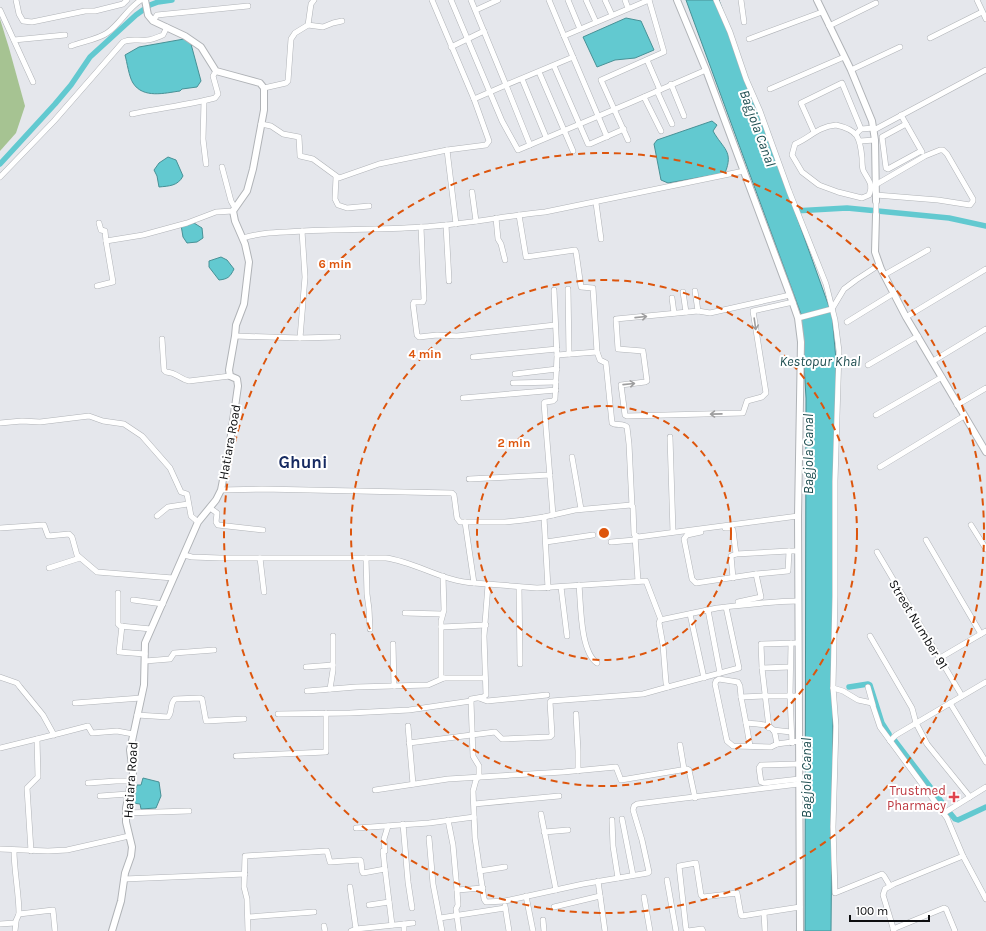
<svg xmlns="http://www.w3.org/2000/svg" width="986" height="931" font-family="Karla,sans-serif">
	<style>
		.green { fill: #a6c392 }
		.water { fill: #62c9d0; stroke: #489196 }
		.lines { fill: none; stroke-linecap: round; stroke-linejoin: round }
		.canal { stroke: #62c9d0; stroke-width: 5.5 }
		.minor-casing { stroke: #b0b3b7; stroke-width: 6 }
		.tertiary-casing { stroke: #b0b3b7; stroke-width: 8 }
		.minor { stroke: #fff; stroke-width: 5 }
		.tertiary { stroke: #fff; stroke-width: 6 }
		.oneway { stroke: #9e9e9f }
		.ring { fill: none; stroke: #dd550c; stroke-width: 2; stroke-dasharray: 7 5 }
		.health-dot { fill: #e0444e; stroke: #fff; stroke-width: 1.5 }
		.labels { text-anchor: middle; stroke-width: 4; stroke-linejoin: round; paint-order: stroke }
		.street-label { font-size: 13px; fill: #0c0d0f; stroke: #fff }
		.health-label { font-size: 13px; fill: #be3a42; stroke: #fff; text-anchor: end }
		.water-label { font-size: 14px; font-style: italic; fill: #215053; stroke: #fff }
		.district-label { font-size: 17px; font-weight: bold; fill: #162a61; stroke: #fff }
		.centre { fill: #dd550c; stroke: #fff; stroke-width: 2 }
		.ring-label { font-size: 12px; text-anchor: middle; font-weight: bold; fill: #dd550c; stroke: #fff; stroke-width: 4; stroke-linejoin: round; paint-order: stroke }
	</style>
	<rect width="100%" height="100%" fill="#e5e7ec"/>
	<polygon class="green" points="0,19 9,48 25,106 16,133 0,151"/>
	<g class="water">
		<polygon points="686,0 719,0 832,315 836,360 831,931 805,931 806,398 801,314"/>
		<polygon points="626,18 641,21 654,50 635,58 615,60 597,67 583,37"/>
		<path d="M184,39L191,44L201,81L197,87L182,89L180,91C165,93 143,99 133,83C129,77 127,62 125,55L139,47Z"/>
		<path d="M712,121L717,125L713,131C723,149 734,151 725,173L668,183L661,180L654,144L657,140Z"/>
		<path d="M168,157L176,160L183,176C178,186 169,186 159,187L157,176L154,170L159,163Z"/>
		<polygon points="194,223 202,228 203,238 197,242 187,243 183,237 181,225"/>
		<path d="M221,257L227,260L234,269C230,277 228,279 219,280L209,267V261Z"/>
		<polygon points="143,778 159,782 161,796 156,808 141,809 140,804 133,803 137,785 141,785"/>
	</g>
	<g class="lines">
		<g class="canal">
			<polyline points="0,164 55,104 71,85 90,57 136,15 150,5 158,2 172,0"/>
			<polyline points="794,211 847,208 949,218 986,226"/>
			<polyline points="849,687 868,684 870,685 882,723 889,734"/>
			<polyline points="895,741 944,805"/>
			<polyline points="950,813 955,819 958,820 986,807"/>
		</g>
		<defs>
			<g id="minor">
				<polyline points="16,0 19,14 23,21 32,22 85,11 95,11 123,4 127,0"/>
				<polyline points="451,0 502,121 518,150 632,102 706,70"/>
				<polyline points="471,0 506,85 573,57 564,36 649,0"/>
				<polyline points="549,0 564,36"/>
				<polyline points="568,0 580,29"/>
				<polyline points="586,0 596,22"/>
				<polyline points="605,0 612,15"/>
				<polyline points="625,0 628,8"/>
				<polyline points="716,0 730,32 746,79 760,111 789,191 826,284 835,320 839,351 835,481 835,596 833,687 836,726 833,827 835,893 882,874 884,876 890,886"/>
				<polyline points="741,0 744,22"/>
				<polyline points="977,0 986,19"/>
				<polyline points="0,10 33,82"/>
				<polyline points="476,10 498,0"/>
				<polyline points="153,21 157,15 248,6"/>
				<polyline points="308,25 323,27 333,23 342,21"/>
				<polyline points="829,26 876,3"/>
				<polyline points="930,38 982,12"/>
				<polyline points="749,39 822,12"/>
				<polyline points="14,40 65,35"/>
				<path d="M71,46C81,42 99,39 107,33C120,24 127,9 141,0"/>
				<polyline points="451,47 484,31"/>
				<polyline points="573,57 607,137"/>
				<polyline points="647,60 660,90"/>
				<polyline points="554,66 588,144 590,144 624,129"/>
				<polyline points="851,70 900,47"/>
				<polyline points="539,72 573,151"/>
				<polyline points="522,79 546,137"/>
				<polyline points="671,84 684,116"/>
				<polyline points="264,88 286,83 288,81 291,39 295,33 308,25 311,4 314,0"/>
				<polyline points="770,89 844,57"/>
				<polyline points="657,91 672,124"/>
				<polyline points="644,97 661,131"/>
				<polyline points="474,99 506,85 530,145"/>
				<polyline points="204,101 203,139 206,164"/>
				<path d="M132,114C160,108 188,105 215,98L218,94L213,76L216,71"/>
				<polyline points="901,115 922,152"/>
				<polyline points="261,124 271,126 283,134 299,137 300,156 313,159 339,178 379,164 447,150 486,145 489,141 474,99 432,0"/>
				<polyline points="906,124 882,137 886,168 888,169 921,151"/>
				<path d="M836,125C858,130 860,137 862,158C862,161 862,166 863,170C868,180 874,184 869,195L862,198L838,192L819,185L802,172L792,155L795,144C811,137 817,127 836,125Z"/>
				<polyline points="861,129 874,128"/>
				<polyline points="874,130 986,70"/>
				<polyline points="814,132 801,103 842,83 861,129 856,134"/>
				<polyline points="628,140 601,80 664,52 649,0"/>
				<polyline points="860,141 875,140"/>
				<polyline points="447,150 456,224"/>
				<polyline points="222,167 231,201 235,208"/>
				<path d="M0,177L54,121L123,42C130,38 139,41 147,40C152,40 158,37 163,35L167,27"/>
				<polyline points="336,177 335,199 338,205 347,208 369,206"/>
				<polyline points="472,192 476,221"/>
				<polyline points="876,195 938,200 970,205 973,201 973,199 947,154 943,150 940,150 925,156 877,184"/>
				<polyline points="596,203 601,239"/>
				<polyline points="519,215 526,257 575,250 576,252 581,287 593,288 597,352 557,355"/>
				<polyline points="876,215 876,201"/>
				<polyline points="496,218 498,239 501,244 505,260"/>
				<polyline points="99,223 101,230 105,231 106,241"/>
				<polyline points="446,225 449,281"/>
				<polyline points="421,227 424,299 423,302 414,302 413,304 417,335 419,337 437,335 457,336 555,325"/>
				<polyline points="302,231 305,277 300,338 338,337"/>
				<path d="M243,238C263,232 283,232 303,231C343,229 382,230 421,227C463,225 504,216 545,212L744,171"/>
				<polyline points="884,275 928,250"/>
				<polyline points="97,286 113,282 106,241 143,235 187,223 216,212 233,211"/>
				<polyline points="568,289 569,354"/>
				<polyline points="695,291 698,311"/>
				<polyline points="683,292 686,312"/>
				<polyline points="790,295 710,313 698,311 616,319 618,349 643,351 647,381 645,382 621,385 625,415 627,416 743,413 747,401 762,397 766,393 753,311 793,302"/>
				<polyline points="672,298 674,313"/>
				<polyline points="906,317 986,269"/>
				<polyline points="798,318 832,309 844,289 856,280 879,265"/>
				<polyline points="847,322 894,293"/>
				<polyline points="235,336 300,338"/>
				<path d="M162,339L164,370L166,372C178,373 179,379 189,381L230,376"/>
				<path d="M597,352L600,360L606,363L612,423C616,426 623,423 627,427L629,444L632,506"/>
				<polyline points="473,357 557,349"/>
				<polyline points="933,361 986,329"/>
				<polyline points="868,365 918,336"/>
				<polyline points="515,374 557,369"/>
				<polyline points="513,383 556,382"/>
				<polyline points="463,398 556,390"/>
				<polyline points="957,405 986,388"/>
				<polyline points="876,415 942,377"/>
				<polyline points="0,423 22,421 40,422 89,416 103,421 124,424 142,436 170,468 181,492 187,494 191,516 198,522"/>
				<polyline points="670,437 673,532"/>
				<polyline points="572,457 581,509"/>
				<polyline points="880,467 964,416"/>
				<polyline points="469,479 550,475"/>
				<polyline points="221,490 262,489 452,493 454,495 457,518 460,522 505,522 524,520 544,517 575,510 631,505 633,507 634,534 638,537 798,516"/>
				<polyline points="210,508 217,513 216,522 218,525 263,530"/>
				<polyline points="553,515 544,403 545,402 553,401 555,399 557,356 554,290"/>
				<polyline points="157,516 168,507 188,504"/>
				<polyline points="544,517 548,588"/>
				<polyline points="465,522 474,583 537,588 646,581 661,620"/>
				<polyline points="971,525 986,549"/>
				<polyline points="0,528 44,525 48,536 69,534 72,537 77,555 97,572 173,578"/>
				<polyline points="725,528 731,528 733,530 736,554 731,556 733,578"/>
				<polyline points="701,532 687,535 684,539 692,579 696,583 756,574 788,571 789,551 798,551"/>
				<polyline points="635,536 638,581"/>
				<polyline points="926,540 981,634"/>
				<polyline points="546,542 593,535"/>
				<polyline points="611,542 635,540"/>
				<polyline points="877,552 962,696"/>
				<polyline points="736,554 789,551"/>
				<path d="M184,555L192,557L220,558H386C416,562 444,582 474,583"/>
				<polyline points="260,558 264,592"/>
				<polyline points="366,558 367,594 369,609 370,629"/>
				<polyline points="49,568 80,558"/>
				<polyline points="443,576 444,610 441,621 441,677 444,678 485,678"/>
				<polyline points="488,585 484,636 486,695 483,697 471,699 471,701 473,756 479,766 479,776 476,780 473,791 475,838 484,899 486,902 505,901 583,884 648,873 649,872 642,840 633,810 634,806 637,804 799,784"/>
				<path d="M579,585C581,605 580,651 597,663"/>
				<polyline points="519,587 520,664"/>
				<polyline points="561,587 567,636"/>
				<polyline points="118,593 118,624 120,626 151,629"/>
				<polyline points="133,600 163,604"/>
				<polyline points="738,602 761,597 756,574"/>
				<path d="M726,607L739,668L668,687L666,683L663,645L659,623L660,620L717,608C744,605 771,601 798,601"/>
				<polyline points="708,610 720,673"/>
				<polyline points="405,613 442,614"/>
				<polyline points="690,614 704,678"/>
				<polyline points="122,626 119,652 145,654"/>
				<polyline points="441,627 486,625"/>
				<polyline points="870,636 912,708 916,723 927,744 970,797"/>
				<polyline points="791,643 790,696 792,743"/>
				<polyline points="393,644 394,686"/>
				<polyline points="940,658 986,631"/>
				<polyline points="145,661 170,659 174,653 214,650"/>
				<polyline points="306,667 333,665"/>
				<polyline points="762,668 790,667"/>
				<polyline points="0,677 17,683 20,687 43,715 54,735"/>
				<polyline points="868,687 873,705"/>
				<polyline points="833,688 843,691 858,700 872,703 880,727 947,818 963,856 986,899"/>
				<polyline points="330,689 333,670 333,636"/>
				<polyline points="307,691 356,687 428,685 444,678"/>
				<path d="M799,696H765L741,697L746,723C754,724 769,723 774,731C776,735 776,741 777,744L799,741"/>
				<polyline points="741,697 740,686 738,682 719,679 716,681 715,684 727,741 733,746 771,747 777,744"/>
				<polyline points="479,698 487,701 547,695"/>
				<polyline points="75,703 141,698"/>
				<polyline points="950,703 986,762"/>
				<polyline points="278,714 350,713 409,710 471,701"/>
				<polyline points="576,714 578,751 578,771"/>
				<path d="M137,715L168,717C173,712 169,704 175,699L200,698L202,699L206,721L244,719"/>
				<polyline points="746,723 750,746"/>
				<polyline points="408,726 413,784"/>
				<polyline points="769,728 762,668 761,644 798,643"/>
				<polyline points="773,730 791,732"/>
				<polyline points="890,741 896,735 986,682"/>
				<polyline points="409,743 495,732 502,739 550,737 552,735 550,702 551,701 643,694 668,687"/>
				<polyline points="680,745 684,769"/>
				<polyline points="0,748 61,733 88,726 92,733 117,731 133,734"/>
				<polyline points="236,756 326,752 326,713"/>
				<polyline points="799,779 764,783 761,782 759,768 761,765 799,764"/>
				<polyline points="88,783 116,781 131,781"/>
				<polyline points="375,790 448,779 563,772 616,767 621,780 687,769 689,770 695,798"/>
				<polyline points="100,796 128,794"/>
				<polyline points="474,804 559,796"/>
				<polyline points="126,813 189,811"/>
				<polyline points="944,813 986,787"/>
				<polyline points="541,814 556,890"/>
				<polyline points="622,819 633,875"/>
				<polyline points="448,820 453,845 457,890 458,905 456,909 459,931"/>
				<polyline points="612,820 613,846 618,878"/>
				<polyline points="403,824 408,882 412,908"/>
				<polyline points="356,828 429,823 474,817"/>
				<polyline points="544,832 568,830"/>
				<polyline points="429,838 433,884 442,931"/>
				<polyline points="0,849 48,851 67,850 129,836"/>
				<path d="M14,850C14,871 19,893 19,914"/>
				<polyline points="31,851 27,788 38,777 37,739"/>
				<polyline points="383,851 385,870"/>
				<polyline points="385,851 384,839 388,826"/>
				<polyline points="480,871 505,867"/>
				<polyline points="124,879 245,874"/>
				<polyline points="667,880 676,931"/>
				<polyline points="598,881 605,931"/>
				<polyline points="350,887 356,929"/>
				<polyline points="457,890 483,888"/>
				<polyline points="526,896 533,931"/>
				<polyline points="644,897 650,931"/>
				<polyline points="369,905 389,902"/>
				<polyline points="505,906 509,931"/>
				<polyline points="554,907 600,896"/>
				<polyline points="764,913 765,931"/>
				<polyline points="248,917 314,912"/>
				<polyline points="440,918 505,908"/>
				<polyline points="543,920 544,931"/>
				<polyline points="0,924 15,923 19,914 53,910 55,931"/>
				<polyline points="404,924 413,923"/>
				<polyline points="324,926 325,931"/>
				<polyline points="893,929 944,908 946,909 955,931"/>
				<polyline points="15,931 16,922"/>
				<polyline points="248,931 247,899 244,887 245,856 327,851 330,862 360,860 361,861 362,871 363,873 385,869 392,925"/>
				<polyline points="351,931 356,929 404,924 404,931"/>
				<polyline points="703,931 702,929 688,931 686,929 679,866 696,863 701,895 703,897 737,893 741,915 742,916 800,907"/>
				<polyline points="894,931 883,895 885,889 894,884 963,856"/>
			</g>
			<g id="tertiary">
				<polyline points="677,0 706,70 790,295 798,318 801,342 798,516 800,931"/>
				<polyline points="817,0 851,70 872,121 875,140 876,201"/>
				<polyline points="876,215 875,252 881,269 906,317 986,452"/>
				<polyline points="112,931 121,901 125,873 131,856 132,847 126,822 126,808 133,773 130,750 144,685 145,643 198,522 216,500 221,490 229,449 238,386 237,379 230,376 229,370 235,336 236,325 244,304 249,262 245,244 235,221 233,211 247,191 253,169 264,110 264,88 260,83 216,71 201,47 185,36 153,21 148,15 145,0"/>
			</g>
		</defs>
		<use href="#minor" class="minor-casing"/>
		<use href="#tertiary" class="tertiary-casing"/>
		<use href="#minor" class="minor"/>
		<use href="#tertiary" class="tertiary"/>
	</g>
	<defs><path id="oneway-shaft" d="M-6 0H5M1.5-3L5.5 0L1.5 3" fill="none" stroke-width="1.6" stroke-linecap="round" stroke-linejoin="round"/></defs>
	<g class="oneway">
		<use href="#oneway-shaft" transform="translate(641 317) rotate(-6)"/>
		<use href="#oneway-shaft" transform="translate(755 324) rotate(82)"/>
		<use href="#oneway-shaft" transform="translate(629 384) rotate(-6)"/>
		<use href="#oneway-shaft" transform="translate(716 414) rotate(179)"/>
	</g>
	<g class="ring">
		<circle cx="604" cy="533" r="127"/>
		<circle cx="604" cy="533" r="253"/>
		<circle cx="604" cy="533" r="380"/>
	</g>
	<path class="health-dot" d="M952 791h4v4h4v4h-4v4h-4v-4h-4v-4h4z"/>
	<g class="labels">
		<g class="street-label">
			<text transform="translate(229 442) rotate(-80)" y="5">Hatiara Road</text>
			<text transform="translate(919 624) rotate(59)" y="5">Street Number 91</text>
			<text transform="translate(130 780) rotate(-86)" y="5">Hatiara Road</text>
		</g>
		<g class="health-label">
			<text x="946" y="795">Trustmed<tspan x="946" dy="15">Pharmacy</tspan></text>
		</g>
		<g class="water-label">
			<text transform="translate(758 128) rotate(70)" y="5">Bagjola Canal</text>
			<text x="820" y="366">Kestopur Khal</text>
			<text transform="translate(808 454) rotate(-90)" y="5">Bagjola Canal</text>
			<text transform="translate(806 778) rotate(-90)" y="5">Bagjola Canal</text>
		</g>
		<g class="district-label">
			<text x="303" y="468">Ghuni</text>
		</g>
	</g>
	<circle cx="604" cy="533" r="6" class="centre"/>
	<g class="ring-label">
		<text x="335" y="268">6 min</text>
		<text x="425" y="358">4 min</text>
		<text x="514" y="447">2 min</text>
	</g>
	<path d="M850 915v6h79v-6" fill="none" stroke="#0c0d0f" stroke-width="2"/>
	<text x="856" y="915" font-size="12" fill="#0c0d0f" stroke="#ffffff" stroke-width="3" paint-order="stroke">100 m</text>
</svg>
